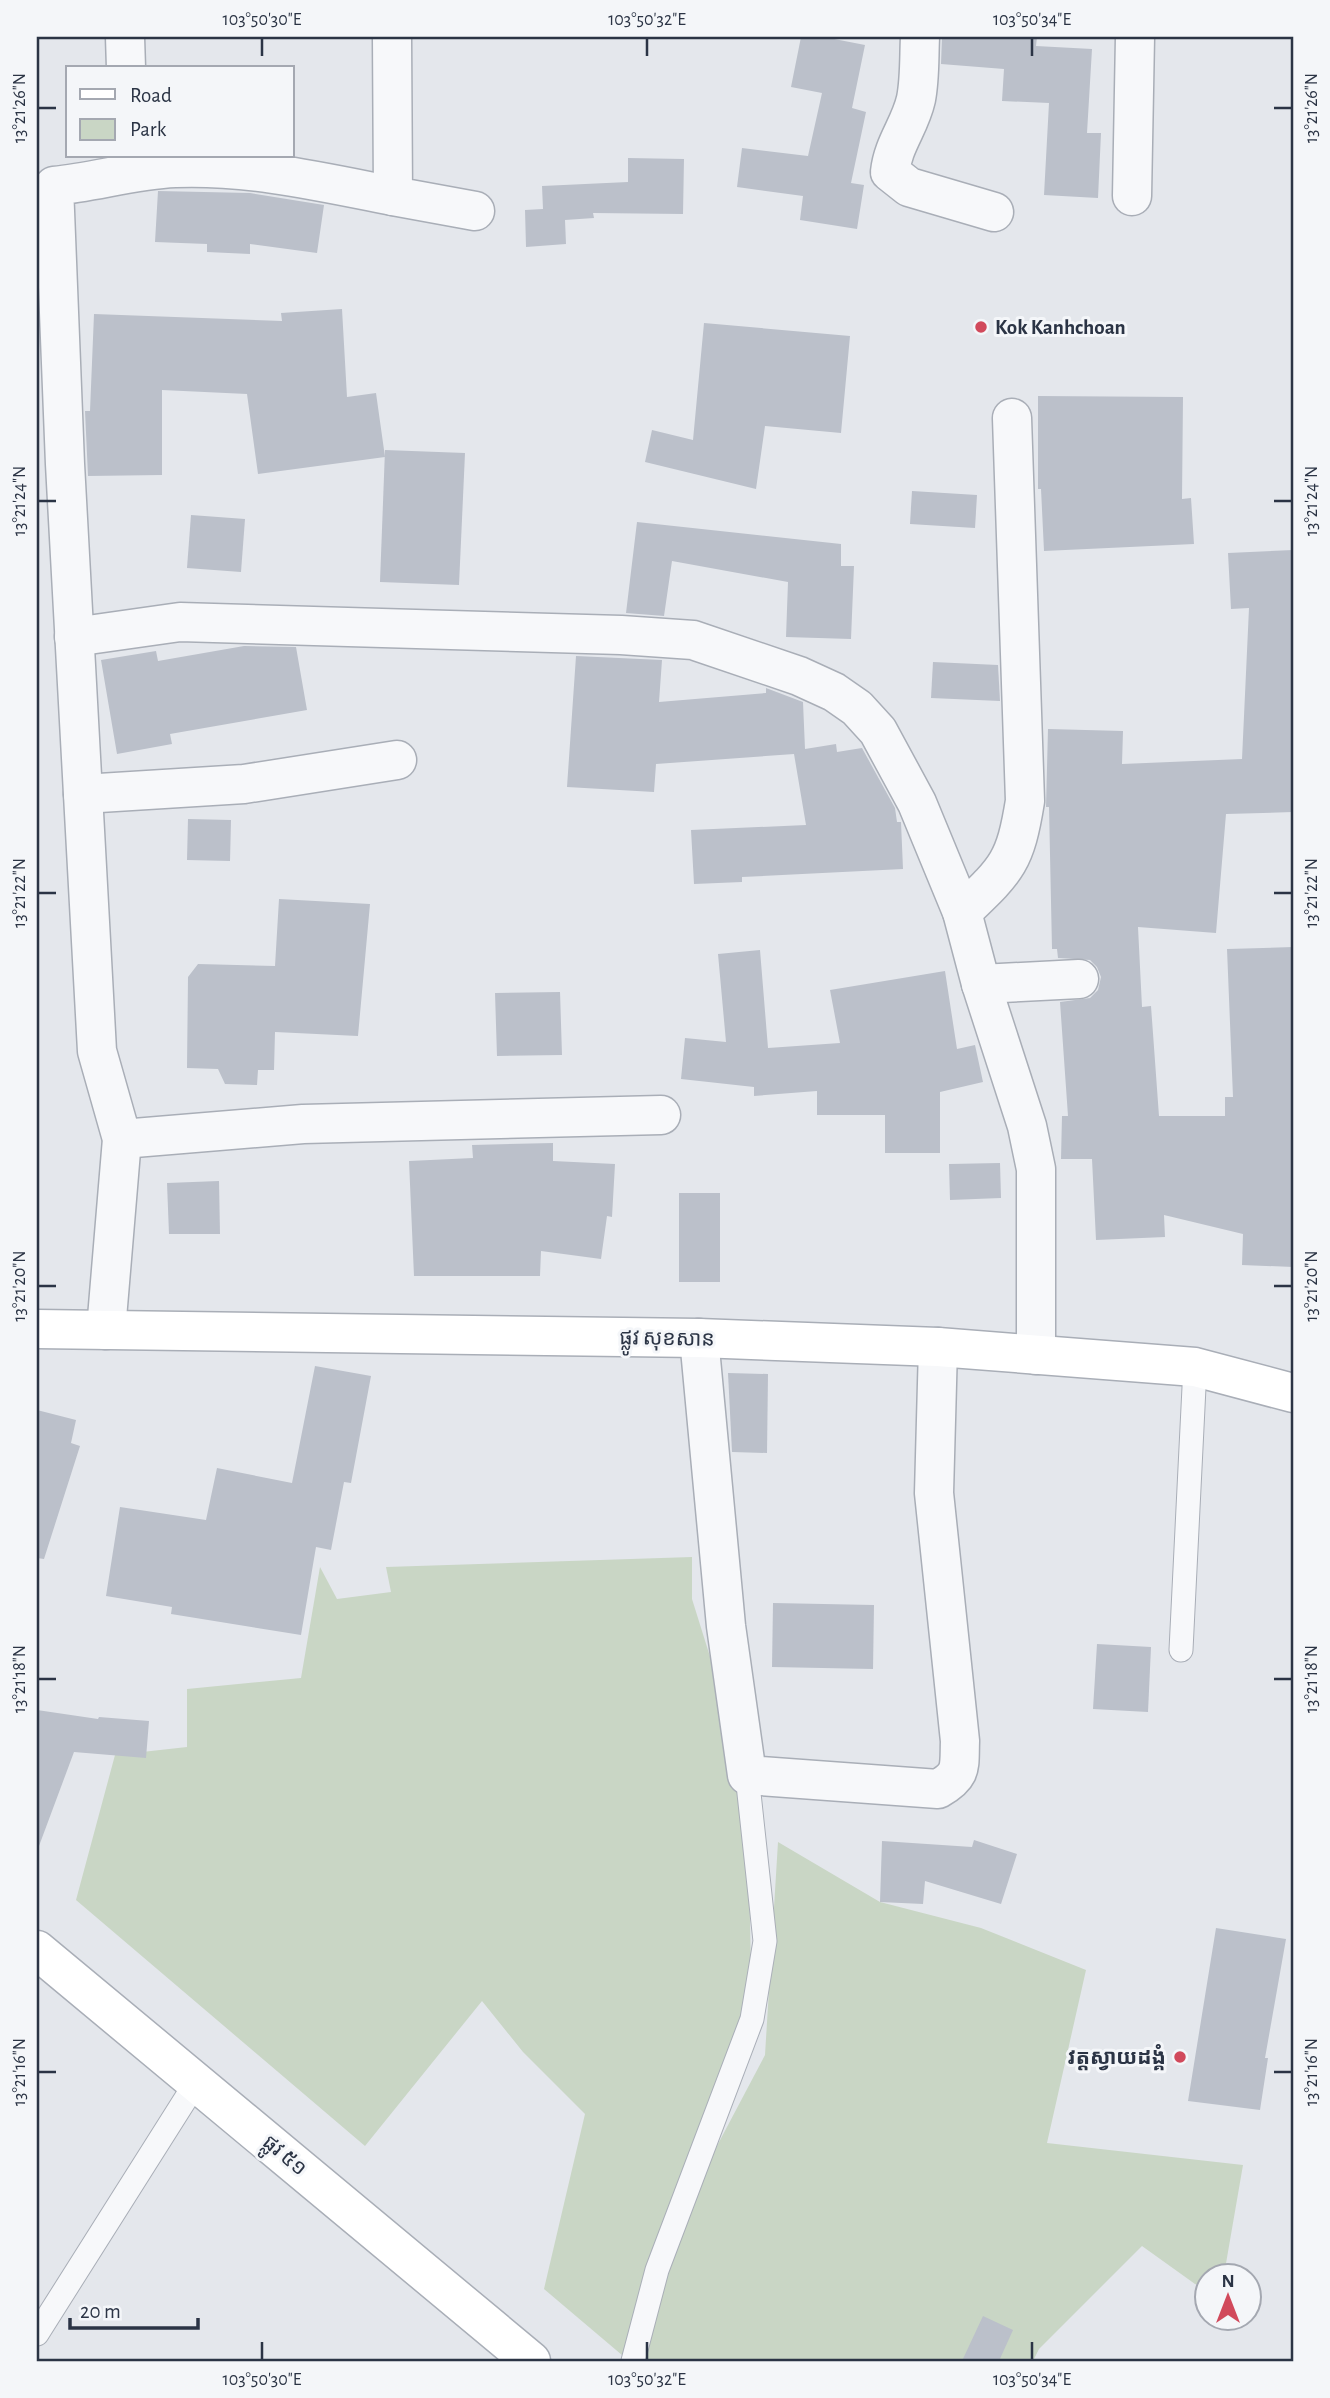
<svg xmlns="http://www.w3.org/2000/svg" width="1330" height="2398" font-family="'Alegreya Sans','Noto Sans Khmer',sans-serif">
	<style>
		.green { fill: #c9d6c5 }
		.building { fill: #bbc0ca }
		.lines { fill: none; stroke-linecap: round; stroke-linejoin: round }
		.lane-casing { stroke: #a9aeb7; stroke-width: 25 }
		.street-casing { stroke: #a9aeb7; stroke-width: 41 }
		.secondary-casing { stroke: #a9aeb7; stroke-width: 41 }
		.lane { stroke: #f7f8fa; stroke-width: 23 }
		.street { stroke: #f7f8fa; stroke-width: 38 }
		.secondary { stroke: #fff; stroke-width: 38 }
		.ticks { fill: none; stroke: #2b3445; stroke-width: 2.5 }
		.poi-dot { fill: #d1495b; stroke: #f4f6f9; stroke-width: 2.5 }
		.labels { text-anchor: middle; stroke-width: 6; stroke-linejoin: round; paint-order: stroke }
		.poi-label { font-size: 21px; font-weight: bold; fill: #2b3445; stroke: #f4f6f9; text-anchor: start }
		.street-label { font-size: 21px; fill: #2b3445; stroke: #f4f6f9 }
		.neatline { fill: none; stroke: #2b3445; stroke-width: 2.5 }
		.ticks-label { font-size: 18px; text-anchor: middle; fill: #2b3445 }
	</style>
	<rect width="100%" height="100%" fill="#e4e7ec"/>
	<polygon class="green" points="692,1557 692,1599 747,1775 752,2019 681,2214 765,2055 778,1842 880,1902 981,1928 1086,1970 1047,2143 1243,2165 1224,2275 1208,2276 1207,2288 1195,2284 1142,2246 1039,2349 1033,2361 629,2361 544,2289 585,2114 523,2052 482,2001 365,2146 76,1900 115,1755 187,1747 187,1689 301,1678 320,1567 337,1599 391,1592 386,1567"/>
	<g class="building">
		<polygon points="801,37 824,37 865,45 852,108 866,112 851,183 864,185 857,229 800,220 803,196 737,187 742,148 808,156 822,93 791,87"/>
		<polygon points="942,37 1037,37 1036,46 1092,49 1087,133 1101,133 1098,198 1044,195 1049,103 1002,101 1004,69 941,64"/>
		<polygon points="628,158 684,159 683,214 593,213 594,218 565,220 566,244 526,247 525,210 543,209 542,186 628,182"/>
		<polygon points="158,191 250,193 324,205 317,253 250,244 250,254 207,252 207,244 155,242"/>
		<polygon points="342,309 347,397 376,393 385,457 258,474 247,394 162,390 162,475 88,476 85,411 90,411 94,314 282,321 281,313"/>
		<polygon points="704,323 850,336 841,433 765,426 756,489 645,462 652,430 693,440"/>
		<polygon points="1038,396 1183,397 1182,499 1191,498 1194,544 1044,551 1041,489 1038,489"/>
		<polygon points="385,450 465,453 459,585 380,582"/>
		<polygon points="912,491 977,495 975,528 910,524"/>
		<polygon points="191,515 245,519 241,572 187,568"/>
		<polygon points="637,522 841,544 841,566 854,566 851,639 786,637 788,582 672,561 664,616 626,613"/>
		<polygon points="1293,550 1293,812 1226,814 1216,933 1138,927 1142,1007 1151,1006 1159,1116 1225,1116 1225,1097 1233,1097 1227,949 1293,947 1293,1267 1242,1265 1243,1234 1164,1215 1165,1237 1096,1240 1092,1159 1061,1159 1062,1116 1068,1116 1060,1002 1090,998 1098,990 1101,977 1097,967 1090,960 1058,958 1057,949 1052,949 1049,807 1046,807 1048,729 1123,731 1122,764 1242,759 1249,608 1231,609 1228,553"/>
		<polygon points="244,646 296,647 307,710 170,734 172,744 117,754 101,660 156,651 158,661"/>
		<polygon points="576,656 662,660 659,702 766,693 766,688 803,702 805,749 836,744 837,752 862,748 895,808 897,822 901,822 903,869 742,877 742,882 694,884 691,830 806,825 794,754 656,764 654,792 567,787"/>
		<polygon points="933,662 998,665 1000,701 931,698"/>
		<polygon points="188,819 231,820 230,861 187,860"/>
		<polygon points="279,899 370,904 358,1036 275,1032 274,1070 258,1070 257,1085 225,1084 218,1069 187,1068 188,977 198,964 275,966"/>
		<polygon points="760,950 768,1048 840,1043 830,990 945,971 957,1049 975,1045 983,1082 940,1092 940,1153 885,1153 885,1115 817,1115 817,1091 754,1096 754,1087 681,1079 685,1038 726,1042 718,954"/>
		<polygon points="560,992 562,1055 497,1056 495,993"/>
		<polygon points="553,1143 553,1161 615,1164 612,1217 607,1216 601,1259 541,1251 540,1276 414,1276 409,1161 473,1158 472,1145"/>
		<polygon points="1000,1163 1001,1198 950,1200 949,1164"/>
		<polygon points="219,1181 220,1234 169,1234 167,1183"/>
		<rect x="679" y="1193" width="41" height="89"/>
		<polygon points="315,1366 371,1376 351,1483 344,1482 331,1550 316,1547 301,1635 171,1614 172,1607 106,1596 120,1507 206,1520 217,1468 292,1483"/>
		<polygon points="728,1373 768,1374 767,1453 732,1452"/>
		<polygon points="37,1410 76,1420 71,1443 80,1446 44,1559 37,1558"/>
		<polygon points="773,1603 874,1605 873,1669 772,1667"/>
		<polygon points="1097,1644 1151,1647 1148,1712 1093,1709"/>
		<polygon points="37,1710 98,1719 99,1717 149,1721 146,1758 74,1752 39,1846"/>
		<polygon points="974,1840 1017,1854 1001,1904 925,1881 923,1904 880,1902 882,1841 972,1847"/>
		<polygon points="1216,1928 1286,1939 1265,2058 1268,2058 1260,2110 1188,2101"/>
		<polygon points="983,2316 1013,2330 999,2361 962,2361"/>
	</g>
	<g class="lines">
		<defs>
			<g id="lane">
				<polyline points="1181,1650 1195,1367"/>
				<polyline points="37,2334 197,2081"/>
				<polyline points="633,2361 657,2270 752,2019 765,1941 747,1775"/>
			</g>
			<g id="street">
				<polyline points="125,37 126,68"/>
				<polyline points="392,37 393,196 475,211"/>
				<path d="M920,37C919,57 920,79 916,99C910,126 893,144 890,172L909,187L994,212"/>
				<polyline points="1132,196 1135,37"/>
				<polyline points="74,637 180,622 621,635 693,640 799,676 834,692 857,708 878,731 917,803 962,912 981,984 1027,1126 1036,1169 1036,1355"/>
				<polyline points="83,794 244,784 397,760"/>
				<path d="M962,912C1007,869 1015,863 1025,801L1012,418"/>
				<polyline points="981,984 1079,979"/>
				<polyline points="122,1139 303,1124 661,1115"/>
				<path d="M106,1330L122,1139L97,1051L65,464L54,186C95,182 133,170 175,168C248,165 322,182 393,196"/>
				<path d="M699,1338L726,1626L747,1775L938,1789C963,1775 959,1767 960,1741L934,1493L938,1347"/>
			</g>
			<g id="secondary">
				<polyline points="37,1329 699,1338 938,1347 1195,1367 1293,1393"/>
				<polyline points="37,1950 531,2361"/>
			</g>
		</defs>
		<use href="#lane" class="lane-casing"/>
		<use href="#street" class="street-casing"/>
		<use href="#secondary" class="secondary-casing"/>
		<use href="#lane" class="lane"/>
		<use href="#street" class="street"/>
		<use href="#secondary" class="secondary"/>
	</g>
	<path class="ticks" d="M262,38V56M647,38V56M1032,38V56M38,108H56M1274,108H1292M38,501H56M1274,501H1292M38,893H56M1274,893H1292M38,1286H56M1274,1286H1292M38,1679H56M1274,1679H1292M38,2072H56M1274,2072H1292M262,2342V2360M647,2342V2360M1032,2342V2360"/>
	<g class="poi-dot">
		<circle cx="981" cy="327" r="7"/>
		<circle cx="1180" cy="2057" r="7"/>
	</g>
	<g class="labels">
		<g class="poi-label">
			<text x="995" y="334">Kok Kanhchoan</text>
			<text x="1166" y="2064" text-anchor="end">វត្តស្វាយដង្គំ</text>
		</g>
		<g class="street-label">
			<text transform="translate(667 1338) rotate(1)" y="7">ផ្លូវ សុខសាន</text>
			<text transform="translate(285 2155) rotate(40)" y="7">ផ្លូវ ៥១</text>
		</g>
	</g>
	<rect width="1330" height="2398" fill="none" stroke="#f4f6f9" stroke-width="77"/>
	<rect x="66" y="66" width="228" height="91" fill="#f4f6f9" stroke="#a4a8b1" stroke-width="2"/>
	<rect x="80" y="89" width="35" height="10" fill="#ffffff" stroke="#a4a8b1" stroke-width="2"/>
	<text x="130" y="102" font-size="21" fill="#2b3445">Road</text>
	<rect x="80" y="119" width="35" height="21" fill="#c9d6c5" stroke="#a4a8b1" stroke-width="2"/>
	<text x="130" y="136" font-size="21" fill="#2b3445">Park</text>
	<g transform="translate(1228 2297)"><circle r="33" fill="#f4f6f9" stroke="#a4a8b1" stroke-width="2"/>
	<path d="M0-5L12 26L0 18L-12 26Z" fill="#d1495b"/>
	<text y="-10" font-size="19" font-weight="bold" text-anchor="middle" fill="#2b3445">N</text>
	</g>
	<path d="M70 2318v10h128v-10" fill="none" stroke="#2b3445" stroke-width="3.5"/>
	<text x="80" y="2318" font-size="21" fill="#2b3445" stroke="#f4f6f9" stroke-width="5" paint-order="stroke">20 m</text>
	<rect x="38" y="38" width="1254" height="2322" class="neatline"/>
	<g class="ticks-label">
		<text x="262" y="25">103°50'30"E</text>
		<text x="647" y="25">103°50'32"E</text>
		<text x="1032" y="25">103°50'34"E</text>
		<text transform="translate(19 108) rotate(-90)" y="6">13°21'26"N</text>
		<text transform="translate(1311 108) rotate(-90)" y="6">13°21'26"N</text>
		<text transform="translate(19 501) rotate(-90)" y="6">13°21'24"N</text>
		<text transform="translate(1311 501) rotate(-90)" y="6">13°21'24"N</text>
		<text transform="translate(19 893) rotate(-90)" y="6">13°21'22"N</text>
		<text transform="translate(1311 893) rotate(-90)" y="6">13°21'22"N</text>
		<text transform="translate(19 1286) rotate(-90)" y="6">13°21'20"N</text>
		<text transform="translate(1311 1286) rotate(-90)" y="6">13°21'20"N</text>
		<text transform="translate(19 1679) rotate(-90)" y="6">13°21'18"N</text>
		<text transform="translate(1311 1679) rotate(-90)" y="6">13°21'18"N</text>
		<text transform="translate(19 2072) rotate(-90)" y="6">13°21'16"N</text>
		<text transform="translate(1311 2072) rotate(-90)" y="6">13°21'16"N</text>
		<text x="262" y="2385">103°50'30"E</text>
		<text x="647" y="2385">103°50'32"E</text>
		<text x="1032" y="2385">103°50'34"E</text>
	</g>
</svg>
